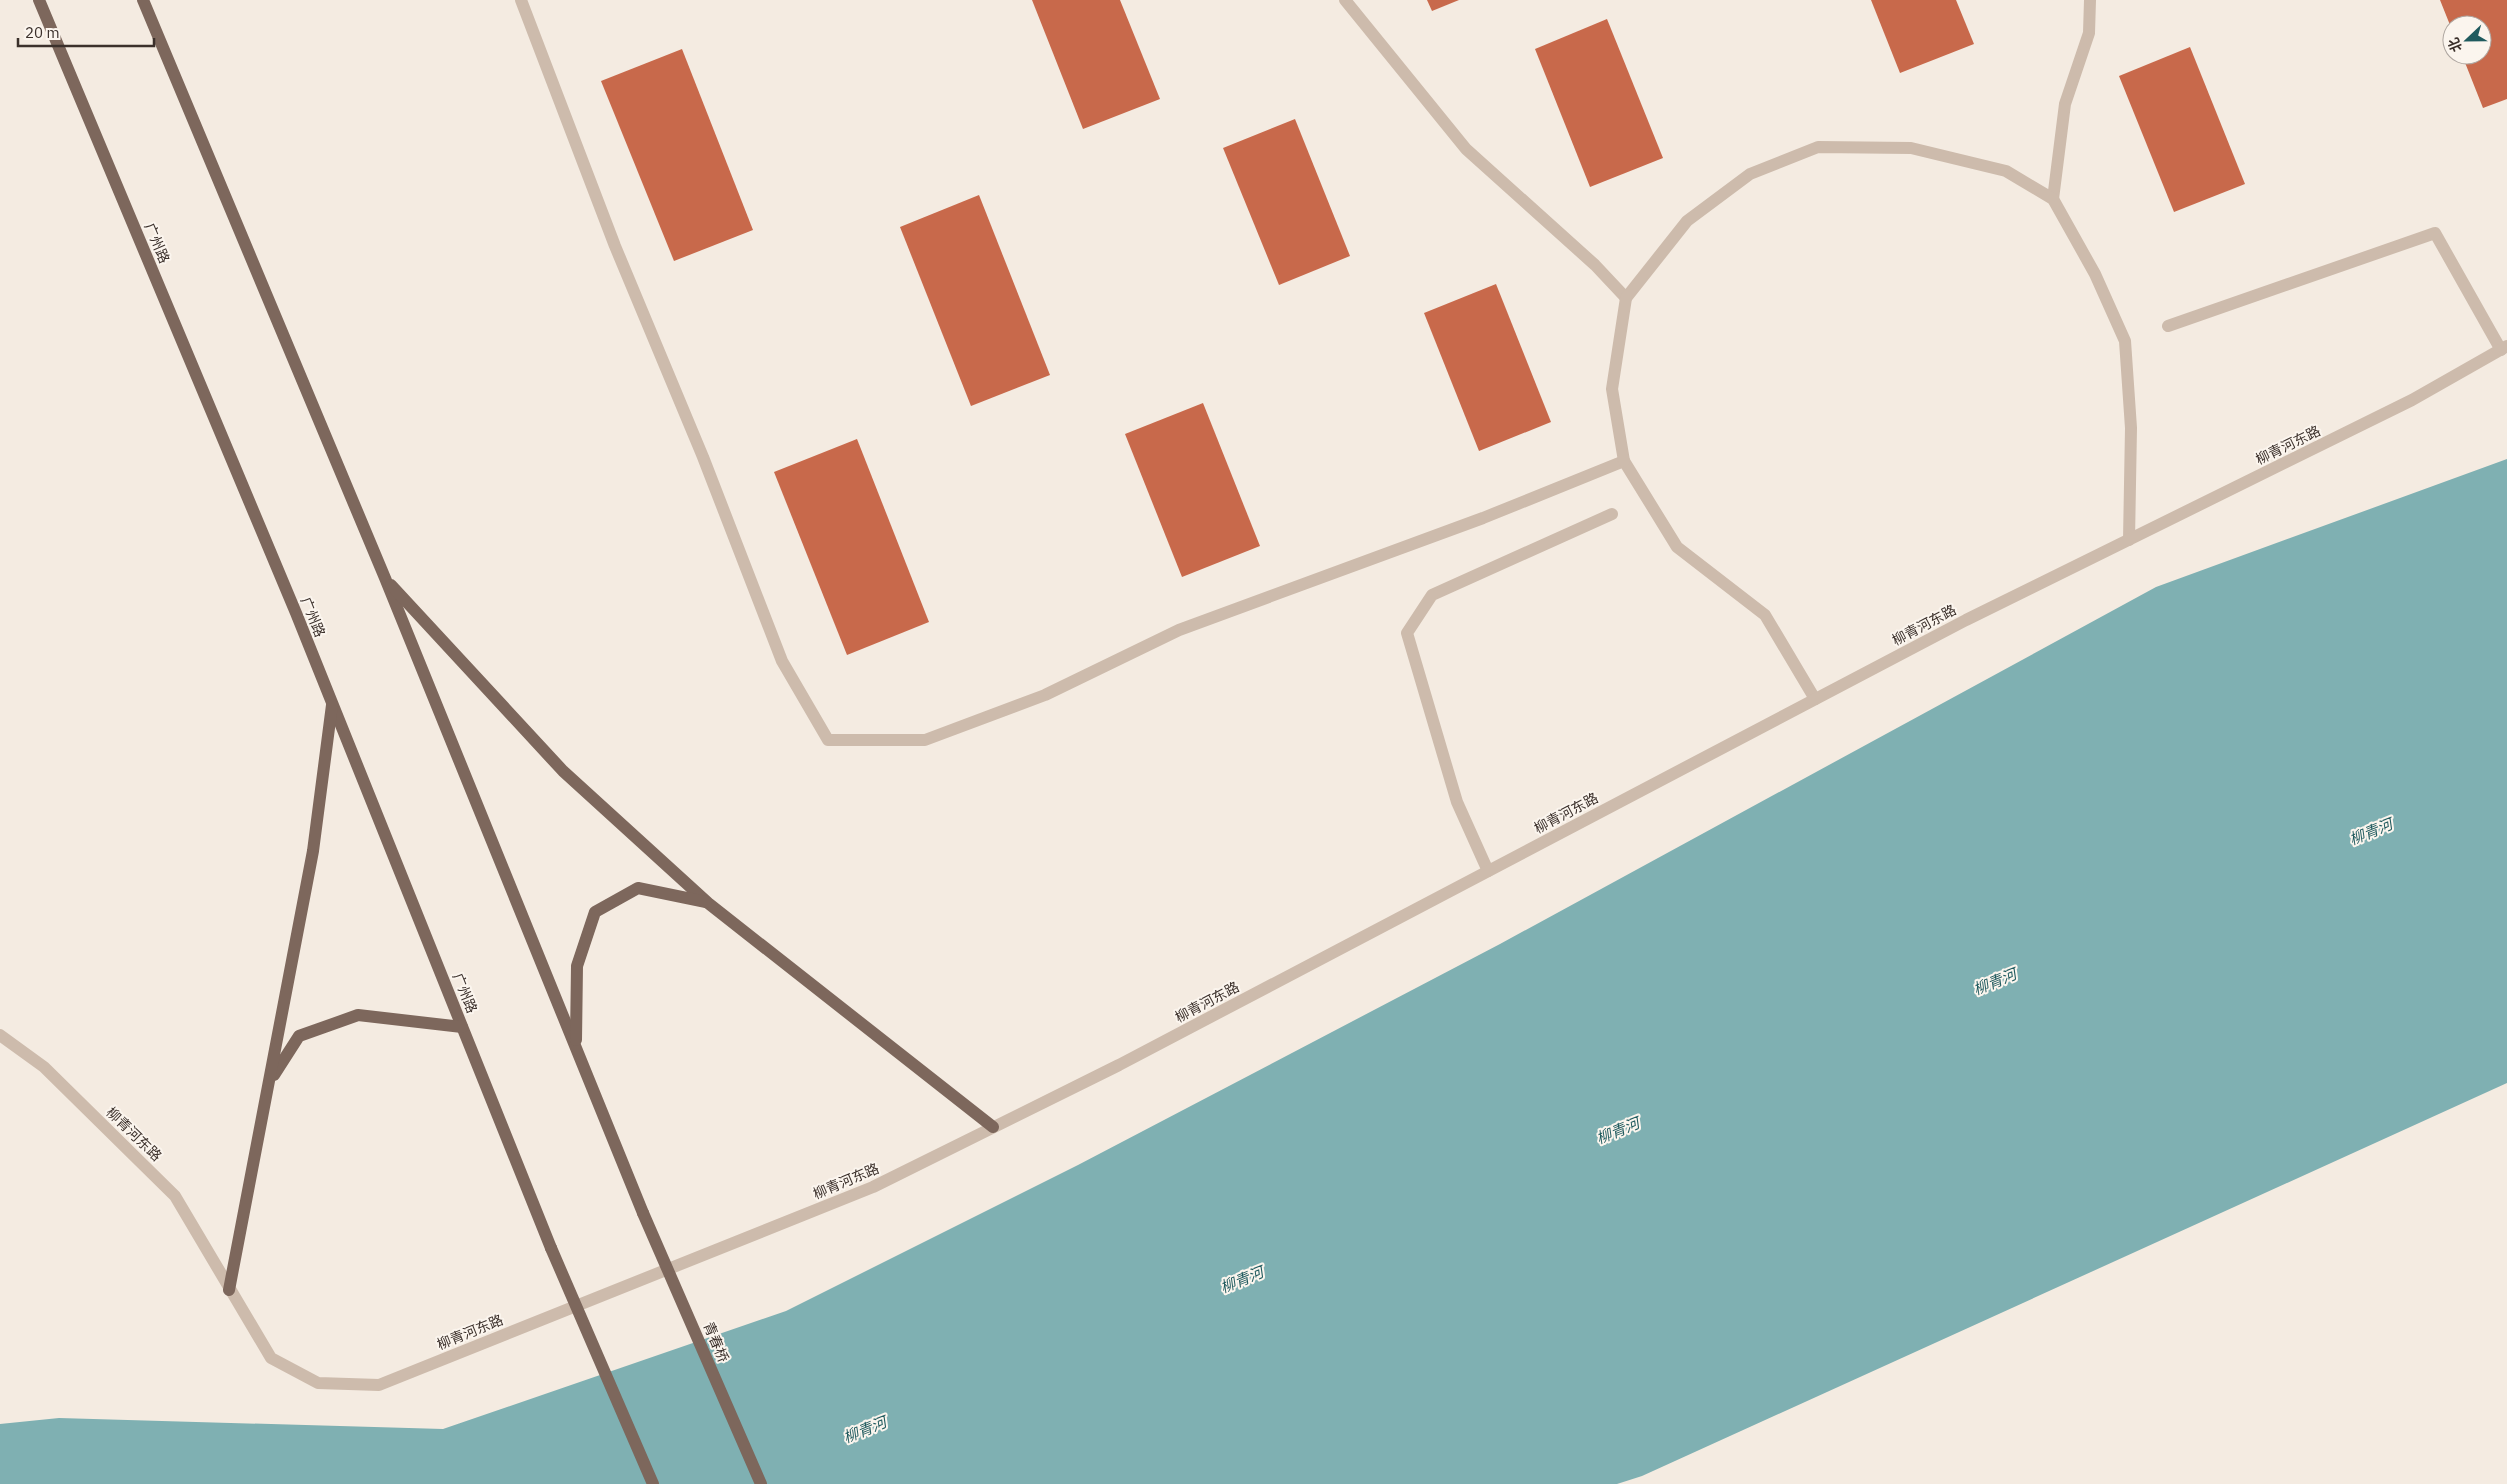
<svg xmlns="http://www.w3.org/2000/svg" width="2507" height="1484" font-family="'IBM Plex Sans','Noto Sans SC',sans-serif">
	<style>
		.water { fill: #7fb0b2 }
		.building { fill: #c8694b }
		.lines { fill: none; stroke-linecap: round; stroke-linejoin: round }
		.lane { stroke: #cdbbac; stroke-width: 12 }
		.street { stroke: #cdbbac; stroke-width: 12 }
		.primary { stroke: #7d675c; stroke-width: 12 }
		.primary-bridge { stroke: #7d675c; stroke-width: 12 }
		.labels { text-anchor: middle; stroke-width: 4; stroke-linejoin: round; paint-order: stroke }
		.street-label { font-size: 14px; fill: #3b302b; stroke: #fbf5ee }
		.water-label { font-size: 15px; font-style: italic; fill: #1f5a5e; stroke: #fbf5ee }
	</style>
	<rect width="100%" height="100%" fill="#f4ebe1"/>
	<polygon class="water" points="2507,459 2507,1083 1642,1476 1617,1484 0,1484 0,1424 59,1418 443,1429 786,1311 1078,1165 1500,944 2156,587"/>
	<g class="building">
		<polygon points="1032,0 1120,0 1160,99 1083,129"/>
		<polygon points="1427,0 1459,0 1432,11"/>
		<polygon points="1871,0 1956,0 1974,44 1900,73"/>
		<polygon points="2440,0 2507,0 2507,99 2483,108 2462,55 2482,55 2482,25 2452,25 2452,30"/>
		<polygon points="1607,19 1663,158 1590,187 1535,49"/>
		<polygon points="2190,47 2245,184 2174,212 2119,76"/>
		<polygon points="682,49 753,230 674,261 601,81"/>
		<polygon points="1295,119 1350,256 1279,285 1223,148"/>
		<polygon points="979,195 1050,375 971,406 900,227"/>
		<polygon points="1496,284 1551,422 1479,451 1424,313"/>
		<polygon points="1203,403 1260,546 1182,577 1125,434"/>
		<polygon points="857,439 929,622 847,655 774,472"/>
	</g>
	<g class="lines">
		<g class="lane">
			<polyline points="1345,0 1466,149 1595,265 1626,298"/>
			<polyline points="2053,199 2065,104 2089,33 2090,0"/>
			<polyline points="2168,326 2435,233 2501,350"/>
			<polyline points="1488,871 1457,802 1407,633 1432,595 1612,514"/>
		</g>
		<g class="street">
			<polyline points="521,0 615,246 703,457 782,661 828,740 925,740 1045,695 1179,630 1483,518 1624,461 1677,547 1765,615 1815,699"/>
			<polyline points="1624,461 1612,389 1626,298 1687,221 1750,174 1818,147 1911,148 2006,171 2053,199 2095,274 2125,341 2131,428 2129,540"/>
			<polyline points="0,1035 44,1067 175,1196 271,1358 318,1383 379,1385 873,1187 1119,1065 1966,620 2412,400 2507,346"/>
		</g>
		<g class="primary">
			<polyline points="39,0 296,613 551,1248"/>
			<polyline points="143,0 385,578 643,1213"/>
			<polyline points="391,585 563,771 708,903 993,1127"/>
			<polyline points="576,1040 577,966 595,912 638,888 706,902"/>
			<polyline points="274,1075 299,1036 358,1015 462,1027"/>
			<polyline points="229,1290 313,851 332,705"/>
		</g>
		<g class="primary-bridge">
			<polyline points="643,1213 761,1484"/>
			<polyline points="551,1248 653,1484"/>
		</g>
	</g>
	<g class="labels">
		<g class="street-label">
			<text transform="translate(157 243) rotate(67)" y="5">广州路</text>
			<text transform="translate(2288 445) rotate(-26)" y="5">柳青河东路</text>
			<text transform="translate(313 617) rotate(68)" y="5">广州路</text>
			<text transform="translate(1924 625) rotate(-28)" y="5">柳青河东路</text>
			<text transform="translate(1566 813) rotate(-28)" y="5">柳青河东路</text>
			<text transform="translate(465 993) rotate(68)" y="5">广州路</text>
			<text transform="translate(1207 1002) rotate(-28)" y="5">柳青河东路</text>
			<text transform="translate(134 1134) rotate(44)" y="5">柳青河东路</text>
			<text transform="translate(846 1181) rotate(-23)" y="5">柳青河东路</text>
			<text transform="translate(470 1332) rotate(-22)" y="5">柳青河东路</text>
			<text transform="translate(716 1342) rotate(67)" y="5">青春桥</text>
		</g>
		<g class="water-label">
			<text transform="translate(2371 832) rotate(-22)" y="5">柳青河</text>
			<text transform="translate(1995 982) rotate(-22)" y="5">柳青河</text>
			<text transform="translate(1618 1131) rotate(-22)" y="5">柳青河</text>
			<text transform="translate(1242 1280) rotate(-22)" y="5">柳青河</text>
			<text transform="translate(865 1430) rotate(-22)" y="5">柳青河</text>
		</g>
	</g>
	<g transform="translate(2467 40) rotate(248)"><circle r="24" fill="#fbf5ee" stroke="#aea6a0"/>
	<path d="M0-4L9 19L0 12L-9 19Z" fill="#1f5a5e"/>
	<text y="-8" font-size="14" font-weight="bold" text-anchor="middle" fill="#3b302b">北</text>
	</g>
	<path d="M18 38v8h136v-8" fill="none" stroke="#3b302b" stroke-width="2.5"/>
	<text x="25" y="38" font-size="15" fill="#3b302b" stroke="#fbf5ee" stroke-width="4" paint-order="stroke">20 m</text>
</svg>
